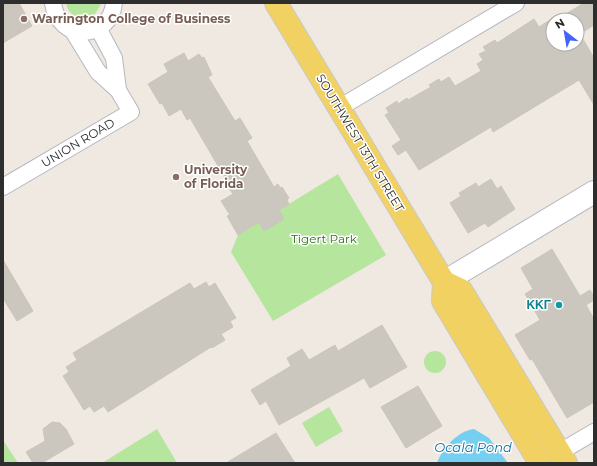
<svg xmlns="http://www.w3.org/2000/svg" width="597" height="466" font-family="Montserrat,sans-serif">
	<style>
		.green { fill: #b6e59e }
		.water { fill: #75cff0 }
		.building { fill: #cbc7bf; stroke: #cbc5ba }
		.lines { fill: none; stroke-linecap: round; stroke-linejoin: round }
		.street-casing { stroke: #b4b7c1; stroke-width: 18 }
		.secondary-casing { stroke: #b4b7c1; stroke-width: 24 }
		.primary-casing { stroke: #c9c9c9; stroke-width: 24 }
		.street { stroke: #fff; stroke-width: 16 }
		.secondary { stroke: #fff; stroke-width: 22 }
		.primary { stroke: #f2d163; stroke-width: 22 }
		.education-dot { fill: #8d6e63; stroke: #fff; stroke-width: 1.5 }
		.culture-dot { fill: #0f9aa8; stroke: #fff; stroke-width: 1.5 }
		.labels { text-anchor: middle; stroke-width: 3; stroke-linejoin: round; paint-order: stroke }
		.education-label { font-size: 12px; font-weight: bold; fill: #785e54; stroke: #fff; text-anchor: start }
		.street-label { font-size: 12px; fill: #2e2e2e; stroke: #fff }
		.park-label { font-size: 12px; fill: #2c6e1b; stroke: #fff }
		.culture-label { font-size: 12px; font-weight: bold; fill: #0d838f; stroke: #fff; text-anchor: end }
		.water-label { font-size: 13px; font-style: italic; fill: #0d6fa3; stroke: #fff }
	</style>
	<rect width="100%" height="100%" fill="#efe9e1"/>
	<g class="green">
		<path d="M66,3H101V4L95,14L84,19C74,17 68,13 66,3Z"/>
		<polygon points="338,174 386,255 273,321 231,252 238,235 259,222 264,230 279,210"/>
		<circle cx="435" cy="362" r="11"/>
		<polygon points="329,407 343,431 316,447 302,423"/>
		<polygon points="157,429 177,463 102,463"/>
		<polygon points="3,440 18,463 3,463"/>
	</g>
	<path class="water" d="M474,429L489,438L508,463H437C442,448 458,431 474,429Z"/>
	<g class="building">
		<polygon points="3,3 19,3 32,26 3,43"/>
		<polygon points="584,3 594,3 594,25 580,34 594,58 594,105 579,80 493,132 491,127 419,170 406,150 398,155 392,146 401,140 385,115 389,113 386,108 397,101 398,104 407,98 408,100 431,87 429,85 439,79 441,82 449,77 455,86 481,71 477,64 483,60 479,54 486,51 483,47 495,40 497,43 534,19 539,27 553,18 553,44 577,44 577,20 556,20"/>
		<polygon points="184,53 188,61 199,54 202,58 204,57 212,75 208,77 235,121 240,118 252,138 247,141 274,187 278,184 280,188 282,187 289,198 287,200 289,204 279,210 284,219 264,231 259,222 238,235 227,216 230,215 221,201 233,194 226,184 228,183 190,118 187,120 181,109 169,116 162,103 160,104 148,84 168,72 164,64"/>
		<polygon points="491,179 497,189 501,186 515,209 488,227 485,223 468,233 450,203 461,196 459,193 476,183 478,187"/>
		<polygon points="552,249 580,296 590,290 594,296 594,300 586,305 594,319 594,402 567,418 532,359 530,360 515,335 540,320 525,294 533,289 521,268"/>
		<polygon points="3,260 33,311 17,321 3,298"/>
		<polygon points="206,282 209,287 215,283 236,318 230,321 233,327 221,334 225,340 212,348 211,347 108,412 104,406 94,412 90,406 84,410 63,376 69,372 66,367 77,360 73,353 190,283 194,289"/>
		<polygon points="382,325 407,367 370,388 364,378 279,425 266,401 260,405 251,390 291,366 287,358 302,349 309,360 335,345 338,351"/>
		<polygon points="418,386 442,426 406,448 381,407"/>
		<polygon points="52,422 60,423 66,429 74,444 42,463 33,463 26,452 45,441 43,429"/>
		<polygon points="276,433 295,463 226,463"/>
	</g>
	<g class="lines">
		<defs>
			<g id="street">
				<path d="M53,3C58,42 110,41 114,3"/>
				<polyline points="98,28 114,58 118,90"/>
				<polyline points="339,108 516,3"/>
				<polyline points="3,187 131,112 118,90 98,72 73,31"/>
				<polyline points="560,452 594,432"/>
			</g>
			<polyline id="secondary" points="444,282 594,192"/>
			<g id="primary">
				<polyline points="276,3 444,282 443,301 540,463"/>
				<polyline points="444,282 461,290 566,463"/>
			</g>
		</defs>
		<use href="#street" class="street-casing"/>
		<use href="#secondary" class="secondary-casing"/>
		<use href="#primary" class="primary-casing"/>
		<use href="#street" class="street"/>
		<use href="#secondary" class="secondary"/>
		<use href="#primary" class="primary"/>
	</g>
	<g class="education-dot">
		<circle cx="24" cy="19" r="4"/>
		<circle cx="176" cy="177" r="4"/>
	</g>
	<circle class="culture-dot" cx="559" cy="305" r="4"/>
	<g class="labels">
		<g class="education-label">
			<text x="32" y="23">Warrington College of Business</text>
			<text x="184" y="174">University<tspan x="184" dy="14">of Florida</tspan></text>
		</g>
		<g class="street-label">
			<text transform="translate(78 143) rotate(-31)" y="4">UNION ROAD</text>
			<text transform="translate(360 143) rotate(59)" y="4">SOUTHWEST 13TH STREET</text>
		</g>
		<g class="park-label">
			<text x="324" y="243">Tigert Park</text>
		</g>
		<g class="culture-label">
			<text x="551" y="309">ΚΚΓ</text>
		</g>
		<g class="water-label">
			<text x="473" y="452">Ocala Pond</text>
		</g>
	</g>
	<rect width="597" height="466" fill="none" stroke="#2e2e2e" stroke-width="8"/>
	<g transform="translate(565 32) rotate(329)"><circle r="19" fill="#ffffff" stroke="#ababab"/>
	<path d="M0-3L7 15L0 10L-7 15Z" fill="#4264fb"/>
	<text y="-6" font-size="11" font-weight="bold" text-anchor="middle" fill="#2e2e2e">N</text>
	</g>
</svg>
